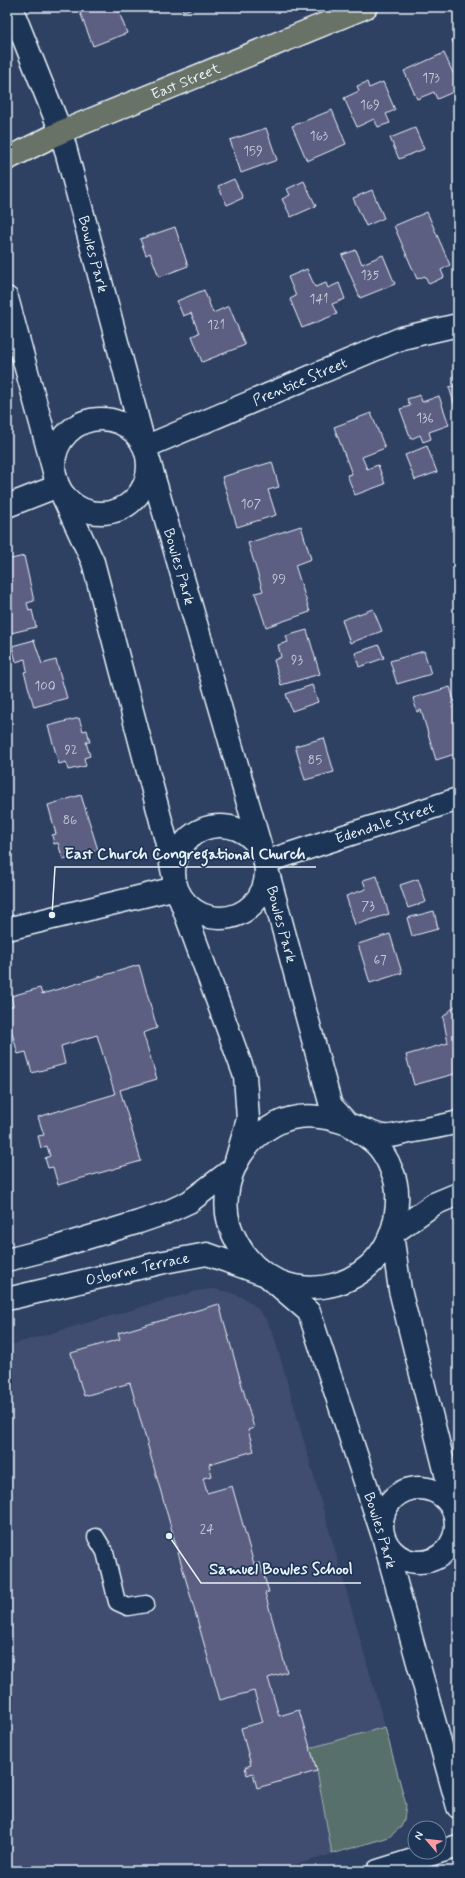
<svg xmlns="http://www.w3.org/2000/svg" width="465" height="1878" font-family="Mynerve,sans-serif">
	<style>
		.built { fill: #404d6f }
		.green { fill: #58706c; stroke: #a0b0b2 }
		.building { fill: #5d5f82; stroke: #e8f1f8 }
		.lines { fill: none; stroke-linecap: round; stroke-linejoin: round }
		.service-casing { stroke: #e8f1f8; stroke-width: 19 }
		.minor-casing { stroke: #e8f1f8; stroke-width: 25 }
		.primary-casing { stroke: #e8f1f8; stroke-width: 25 }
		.service { stroke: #1d3557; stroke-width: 16 }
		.minor { stroke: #1d3557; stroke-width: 22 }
		.primary { stroke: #697266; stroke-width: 22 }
		.labels { text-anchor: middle; stroke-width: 3.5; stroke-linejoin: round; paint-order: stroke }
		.number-label { font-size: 13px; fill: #c5ccda }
		.street-label { font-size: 15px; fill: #e8f1f8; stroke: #1d3557 }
		.leader { fill: none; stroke: #e8f1f8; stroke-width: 1.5 }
		.callout-dot { fill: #e8f1f8; stroke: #1d3557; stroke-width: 1.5 }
		.callout-label { font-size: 16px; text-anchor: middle; font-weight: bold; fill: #e8f1f8; stroke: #1d3557; stroke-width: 3.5; stroke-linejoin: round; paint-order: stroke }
	</style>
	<rect width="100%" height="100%" fill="#2f4163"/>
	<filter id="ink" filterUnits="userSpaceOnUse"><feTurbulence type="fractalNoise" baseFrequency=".025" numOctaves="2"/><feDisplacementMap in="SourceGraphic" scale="8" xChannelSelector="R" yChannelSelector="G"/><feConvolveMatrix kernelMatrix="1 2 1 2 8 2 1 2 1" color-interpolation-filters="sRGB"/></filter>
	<g filter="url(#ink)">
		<polygon class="built" points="213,1289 229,1292 244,1298 257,1308 267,1321 274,1336 405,1797 406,1813 404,1820 395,1833 382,1840 273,1871 7,1871 7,1346 197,1291"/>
		<polygon class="green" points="385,1727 406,1805 404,1820 401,1827 389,1837 332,1854 317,1771 310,1748"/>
		<g class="building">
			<polygon points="78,7 117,7 127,33 93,46"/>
			<polygon points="182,7 193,7 193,8 183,11"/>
			<polygon points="458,37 458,55 452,40"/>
			<polygon points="444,53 458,84 458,90 437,99 434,92 417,99 404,71"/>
			<polygon points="367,82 369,88 383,82 395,110 386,114 390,123 378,127 374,119 357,127 344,98 359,91 357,86"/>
			<polygon points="332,110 346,144 307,161 292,126"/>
			<polygon points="266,128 277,160 241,173 230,140"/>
			<polygon points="415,128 424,149 399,159 390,138"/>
			<polygon points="234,179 243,198 227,205 218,186"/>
			<polygon points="304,181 316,206 291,217 282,199 290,195 287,189"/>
			<polygon points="372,190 384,218 366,226 353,198"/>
			<polygon points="427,212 450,265 441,270 444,277 429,284 425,276 417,279 394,226"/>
			<polygon points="175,227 188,266 159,277 150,253 146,255 140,239"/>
			<polygon points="356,250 362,264 383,255 395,284 360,298 342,255"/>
			<polygon points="307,269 315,287 326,283 328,288 339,283 345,299 332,304 337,314 302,328 290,299 296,296 288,277"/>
			<polygon points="204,290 213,313 229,306 245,345 202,362 192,336 199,333 191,313 183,316 177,301"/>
			<polygon points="458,374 458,416 449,387 457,385 454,375"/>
			<polygon points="420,395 422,402 439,396 449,425 429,432 431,439 423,442 420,435 411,439 400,409 410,406 407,399"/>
			<polygon points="371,413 385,448 362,457 367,469 378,465 385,484 355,495 347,475 352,474 334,427"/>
			<polygon points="427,446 437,472 415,480 405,455"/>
			<polygon points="272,462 279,487 268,490 276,515 237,527 222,477"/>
			<polygon points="301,526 311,559 295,565 310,612 266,627 255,593 263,591 248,543"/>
			<polygon points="24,556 34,601 27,603 29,611 32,610 36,627 7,634 7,560"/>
			<polygon points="373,609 382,631 350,643 342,620"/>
			<polygon points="307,630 320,674 281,685 274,660 281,657 278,645 288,642 286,636"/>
			<polygon points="34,640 42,664 56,660 67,698 34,707 24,672 27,671 25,659 16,662 12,646"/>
			<polygon points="379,645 384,658 359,667 355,653"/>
			<polygon points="424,651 431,674 397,684 390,661"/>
			<polygon points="312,685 318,702 292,711 286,694"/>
			<polygon points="450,687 458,713 458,753 436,760 421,710 417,712 413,698"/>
			<polygon points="79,718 83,731 87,730 90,742 86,742 90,756 84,758 86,766 68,770 66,762 59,764 48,726"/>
			<polygon points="324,738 334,772 305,780 295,746"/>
			<polygon points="7,743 11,755 7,756"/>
			<polygon points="81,795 98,850 63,860 58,843 54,844 52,835 56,834 48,805"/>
			<polygon points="377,876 389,914 355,925 346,896 366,889 363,880"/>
			<polygon points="418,879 426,902 408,908 400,885"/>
			<polygon points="434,911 438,929 412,936 407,918"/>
			<polygon points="390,934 402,973 370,983 358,944"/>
			<polygon points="139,965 157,1028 143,1033 157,1079 120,1090 141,1161 58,1185 53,1167 48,1168 45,1158 50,1156 47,1146 41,1148 38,1136 44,1135 38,1117 115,1094 97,1035 61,1046 65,1064 32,1073 26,1052 18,1054 7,1015 7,1008 13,1006 11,996 40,988 42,994"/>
			<polygon points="458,1003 458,1073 414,1085 406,1055 448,1043 443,1017"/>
			<polygon points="219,1304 254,1428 248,1430 254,1451 209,1464 212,1476 203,1478 207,1493 232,1486 254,1564 260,1563 269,1592 265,1593 287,1672 268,1678 279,1716 299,1710 317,1771 257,1788 253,1773 247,1775 245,1767 251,1765 241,1728 263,1722 254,1691 220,1700 130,1383 84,1396 71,1353 120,1339 118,1333"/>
		</g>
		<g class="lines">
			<defs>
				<polyline id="service" points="96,1537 105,1552 117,1602 128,1607 146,1604"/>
				<g id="minor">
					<path id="s1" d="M11,7L61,132L145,447L265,862L331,1106C337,1111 342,1118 347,1123C355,1130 365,1135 372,1141C380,1147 388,1160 391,1169C399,1184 398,1203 395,1219C379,1298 274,1313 237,1242C229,1228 225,1211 227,1196C230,1166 246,1140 274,1125C303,1109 333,1118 362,1129C369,1131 378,1136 385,1136C391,1137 399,1134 405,1133C422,1129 441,1127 458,1122"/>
					<polyline points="7,298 58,486 93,562 166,840 176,888 245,1076 248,1119 234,1168 189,1202 165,1213 139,1222 50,1249 7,1260"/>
					<circle cx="101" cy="466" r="47"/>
					<path id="s2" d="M145,447L402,338L458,325"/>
					<polyline points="7,506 58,486"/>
					<circle cx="220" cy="872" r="46"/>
					<path id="s3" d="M265,862L458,799"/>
					<polyline points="7,929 176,888"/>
					<polyline points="458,1194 434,1204 392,1234 400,1290 458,1522"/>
					<path id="s4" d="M7,1299L164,1262L207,1254L266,1275L309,1312L383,1536L458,1807"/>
					<circle cx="419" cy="1525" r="37"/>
					<polyline points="378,1871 458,1846"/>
				</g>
				<g id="primary">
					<path id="s5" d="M7,159L61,132L366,7"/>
				</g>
			</defs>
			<use href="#service" class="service-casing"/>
			<use href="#minor" class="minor-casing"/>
			<use href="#primary" class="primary-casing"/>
			<use href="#service" class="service"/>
			<use href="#minor" class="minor"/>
			<use href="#primary" class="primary"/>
		</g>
	</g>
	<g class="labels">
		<g class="number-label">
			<text x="431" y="82">173</text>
			<text x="370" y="109">169</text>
			<text x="319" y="140">163</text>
			<text x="253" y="155">159</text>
			<text x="370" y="279">135</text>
			<text x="319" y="303">141</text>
			<text x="216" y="329">121</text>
			<text x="425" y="422">136</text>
			<text x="251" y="508">107</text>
			<text x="279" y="583">99</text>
			<text x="297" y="664">93</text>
			<text x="45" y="690">100</text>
			<text x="71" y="754">92</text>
			<text x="315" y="764">85</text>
			<text x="70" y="824">86</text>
			<text x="368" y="910">73</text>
			<text x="380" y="964">67</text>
			<text x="207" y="1533">24</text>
		</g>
		<g class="street-label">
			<text dy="5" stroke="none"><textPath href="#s5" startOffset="195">East Street</textPath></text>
			<text dy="5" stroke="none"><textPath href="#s1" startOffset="261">Bowles Park</textPath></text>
			<text dy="5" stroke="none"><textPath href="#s2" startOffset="168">Prentice Street</textPath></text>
			<text dy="5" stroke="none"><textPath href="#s1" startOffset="585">Bowles Park</textPath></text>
			<text dy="5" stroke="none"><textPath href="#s3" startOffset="126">Edendale Street</textPath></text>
			<text dy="5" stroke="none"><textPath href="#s1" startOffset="957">Bowles Park</textPath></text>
			<text dy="5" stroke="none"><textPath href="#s4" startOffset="134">Osborne Terrace</textPath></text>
			<text dy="5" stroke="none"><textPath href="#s4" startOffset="554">Bowles Park</textPath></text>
		</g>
	</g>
	<path class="leader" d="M52 915L55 867H316M169 1536L201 1583H361"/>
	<g class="callout-dot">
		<circle cx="52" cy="915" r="4"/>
		<circle cx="169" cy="1536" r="4"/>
	</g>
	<g class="callout-label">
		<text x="185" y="859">East Church Congregational Church</text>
		<text x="281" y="1574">Samuel Bowles School</text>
	</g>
	<rect width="465" height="1878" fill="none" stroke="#1d3557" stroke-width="24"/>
	<rect x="12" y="12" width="441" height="1854" fill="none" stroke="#e8f1f8" stroke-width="1.5" filter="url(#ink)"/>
	<g transform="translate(427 1840) rotate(298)"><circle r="19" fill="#1d3557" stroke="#6e8097"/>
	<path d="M0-3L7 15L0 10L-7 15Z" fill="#ff9aa2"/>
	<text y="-6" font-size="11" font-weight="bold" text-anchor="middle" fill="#e8f1f8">N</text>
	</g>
</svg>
